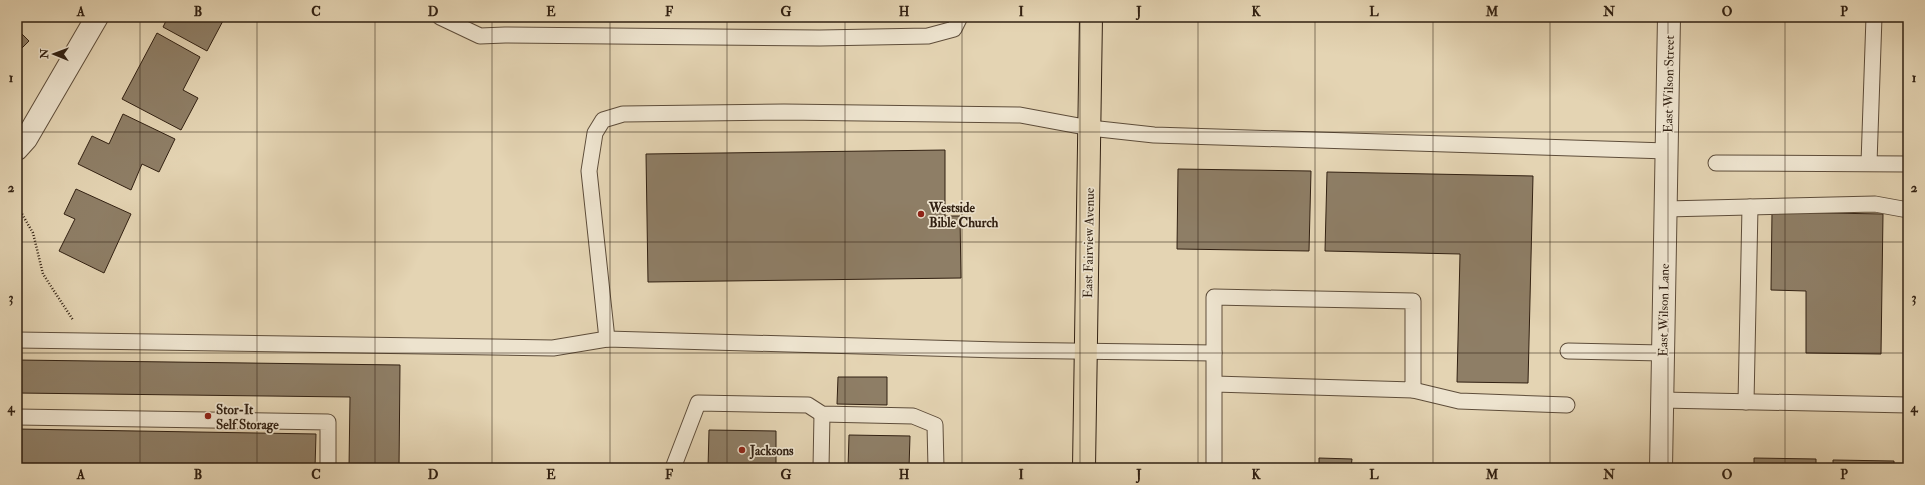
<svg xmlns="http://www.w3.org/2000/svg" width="1925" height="485" font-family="'IM FELL Double Pica',serif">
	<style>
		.building { fill: #8e7e66; stroke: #312012 }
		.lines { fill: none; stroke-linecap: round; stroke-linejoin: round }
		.service-casing { stroke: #5e4d3a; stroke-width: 17 }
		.minor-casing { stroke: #5e4d3a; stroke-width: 24 }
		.primary-casing { stroke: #312012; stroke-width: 24 }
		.path { stroke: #312012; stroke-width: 2.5; stroke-dasharray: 1 2; stroke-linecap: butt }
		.service { stroke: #ede3ce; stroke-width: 15 }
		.minor { stroke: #ede3ce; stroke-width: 22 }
		.primary { stroke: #e4d4b3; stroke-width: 22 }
		.grid { fill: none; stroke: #312012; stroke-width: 1; stroke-opacity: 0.55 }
		.poi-dot { fill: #8f2418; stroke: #ede3ce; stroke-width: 1.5 }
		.labels { text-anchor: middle; stroke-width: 3.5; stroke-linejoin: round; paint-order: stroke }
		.street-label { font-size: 13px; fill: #312012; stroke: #ede3ce }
		.poi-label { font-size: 13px; font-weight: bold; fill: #312012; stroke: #ede3ce; text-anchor: start }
		.neatline { fill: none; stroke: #312012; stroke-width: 1.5 }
		.grid-label { font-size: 13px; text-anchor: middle; font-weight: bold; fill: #312012 }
	</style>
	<rect width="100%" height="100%" fill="#e4d4b3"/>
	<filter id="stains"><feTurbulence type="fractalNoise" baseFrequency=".005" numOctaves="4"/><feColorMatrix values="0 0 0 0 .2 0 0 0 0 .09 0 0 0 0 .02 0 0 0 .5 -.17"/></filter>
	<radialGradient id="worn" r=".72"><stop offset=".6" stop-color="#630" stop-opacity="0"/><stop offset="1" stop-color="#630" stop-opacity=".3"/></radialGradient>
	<g class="building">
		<polygon points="168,17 225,17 207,51 163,27"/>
		<polygon points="17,29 29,41 17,53"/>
		<polygon points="157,33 200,57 183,90 198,98 181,130 122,99"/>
		<polygon points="123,114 175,139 159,172 142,164 131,190 78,164 92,136 109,144"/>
		<polygon points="945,150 945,216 960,216 961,278 648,282 646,154"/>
		<polygon points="1178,169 1311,171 1309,251 1177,249"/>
		<polygon points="1327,172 1533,176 1528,383 1457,382 1460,254 1325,251"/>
		<polygon points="76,189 131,214 104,273 59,251 75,219 64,214"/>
		<polygon points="1772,212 1883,214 1881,354 1806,353 1806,291 1771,290"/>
		<polygon points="17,360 400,365 399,468 349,468 350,397 17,393"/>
		<polygon points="838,377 887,377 887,405 837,404"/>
		<polygon points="17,429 316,434 315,468 17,468"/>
		<polygon points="709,430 776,431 776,468 708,468"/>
		<polygon points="849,435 910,436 909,468 848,468"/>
		<polygon points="1319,458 1352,459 1351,468 1319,468"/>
		<polygon points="1754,458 1816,459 1816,468 1754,468"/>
		<polygon points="1833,460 1894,461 1894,468 1833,468"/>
	</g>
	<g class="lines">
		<defs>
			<g id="service">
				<polyline points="440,17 480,36 505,35 820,38 928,36 954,29 960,17"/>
				<polyline points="1716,163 1908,164"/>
				<polyline points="1869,163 1874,17"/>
				<polyline points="1666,209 1875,204 1908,210"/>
				<polyline points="607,339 589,171 595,133 603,120 623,114 784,112 1020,115 1090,128 1154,135 1667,151"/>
				<polyline points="17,340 553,348 607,339 1000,350 1214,353"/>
				<polyline points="1568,351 1662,353"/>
				<polyline points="1413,390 1459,401 1567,405"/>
				<polyline points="1662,400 1908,405"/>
				<polyline points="1746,402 1750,207"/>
				<polyline points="17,417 328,422 328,468"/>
				<polyline points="673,468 698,403 808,405 822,414 913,416 935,425 936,468"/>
				<polyline points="821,468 822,414"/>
				<polyline points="1214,468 1214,297 1413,301 1413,390 1215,384"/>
			</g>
			<g id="minor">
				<polyline points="17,149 26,139 97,17"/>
				<polyline points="1661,468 1669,17"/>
			</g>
			<polyline id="primary" points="1084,468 1091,17"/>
		</defs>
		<use href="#service" class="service-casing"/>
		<use href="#minor" class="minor-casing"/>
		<use href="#primary" class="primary-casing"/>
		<polyline class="path" points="22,214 33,233 43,274 73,320"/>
		<use href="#service" class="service"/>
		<use href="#minor" class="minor"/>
		<use href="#primary" class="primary"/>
	</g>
	<path class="grid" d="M140,17V468M257,17V468M375,17V468M492,17V468M610,17V468M727,17V468M845,17V468M962,17V468M1080,17V468M1198,17V468M1315,17V468M1433,17V468M1550,17V468M1668,17V468M1785,17V468M17,132H1908M17,242H1908M17,353H1908"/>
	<g class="poi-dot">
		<circle cx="921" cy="214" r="4"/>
		<circle cx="208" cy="416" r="4"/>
		<circle cx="742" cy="450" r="4"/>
	</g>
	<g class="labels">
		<g class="street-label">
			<text transform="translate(1668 84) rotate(-89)" y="5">East Wilson Street</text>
			<text transform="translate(1088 243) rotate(-89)" y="5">East Fairview Avenue</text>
			<text transform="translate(1663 310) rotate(-89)" y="5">East Wilson Lane</text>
		</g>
		<g class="poi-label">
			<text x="929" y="212">Westside<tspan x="929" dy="15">Bible Church</tspan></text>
			<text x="216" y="414">Stor-It<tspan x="216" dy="15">Self Storage</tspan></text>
			<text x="750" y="455">Jacksons</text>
		</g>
	</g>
	<rect width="1925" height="485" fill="none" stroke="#e4d4b3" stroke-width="44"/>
	<g transform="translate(54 54) rotate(271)" stroke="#ede3ce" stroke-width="3" paint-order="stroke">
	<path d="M0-3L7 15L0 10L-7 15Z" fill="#312012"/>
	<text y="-6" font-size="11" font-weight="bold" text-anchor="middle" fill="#312012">N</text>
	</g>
	<rect x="22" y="22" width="1881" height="441" class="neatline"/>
	<g class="grid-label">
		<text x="81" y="16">A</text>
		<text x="198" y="16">B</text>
		<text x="316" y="16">C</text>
		<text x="433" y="16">D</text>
		<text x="551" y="16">E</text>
		<text x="669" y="16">F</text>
		<text x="786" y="16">G</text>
		<text x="904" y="16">H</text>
		<text x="1021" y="16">I</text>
		<text x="1139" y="16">J</text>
		<text x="1256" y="16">K</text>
		<text x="1374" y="16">L</text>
		<text x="1492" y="16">M</text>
		<text x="1609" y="16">N</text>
		<text x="1727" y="16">O</text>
		<text x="1844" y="16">P</text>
		<text x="11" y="82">1</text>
		<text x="1914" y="82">1</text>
		<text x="11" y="192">2</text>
		<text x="1914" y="192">2</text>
		<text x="11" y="302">3</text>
		<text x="1914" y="302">3</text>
		<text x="11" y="412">4</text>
		<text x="1914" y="412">4</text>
		<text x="81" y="479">A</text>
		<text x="198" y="479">B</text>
		<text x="316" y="479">C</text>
		<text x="433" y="479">D</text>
		<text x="551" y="479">E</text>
		<text x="669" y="479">F</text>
		<text x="786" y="479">G</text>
		<text x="904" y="479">H</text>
		<text x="1021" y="479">I</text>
		<text x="1139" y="479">J</text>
		<text x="1256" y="479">K</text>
		<text x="1374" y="479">L</text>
		<text x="1492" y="479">M</text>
		<text x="1609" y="479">N</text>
		<text x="1727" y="479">O</text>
		<text x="1844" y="479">P</text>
	</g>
	<rect width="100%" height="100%" filter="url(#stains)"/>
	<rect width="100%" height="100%" fill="url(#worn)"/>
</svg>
